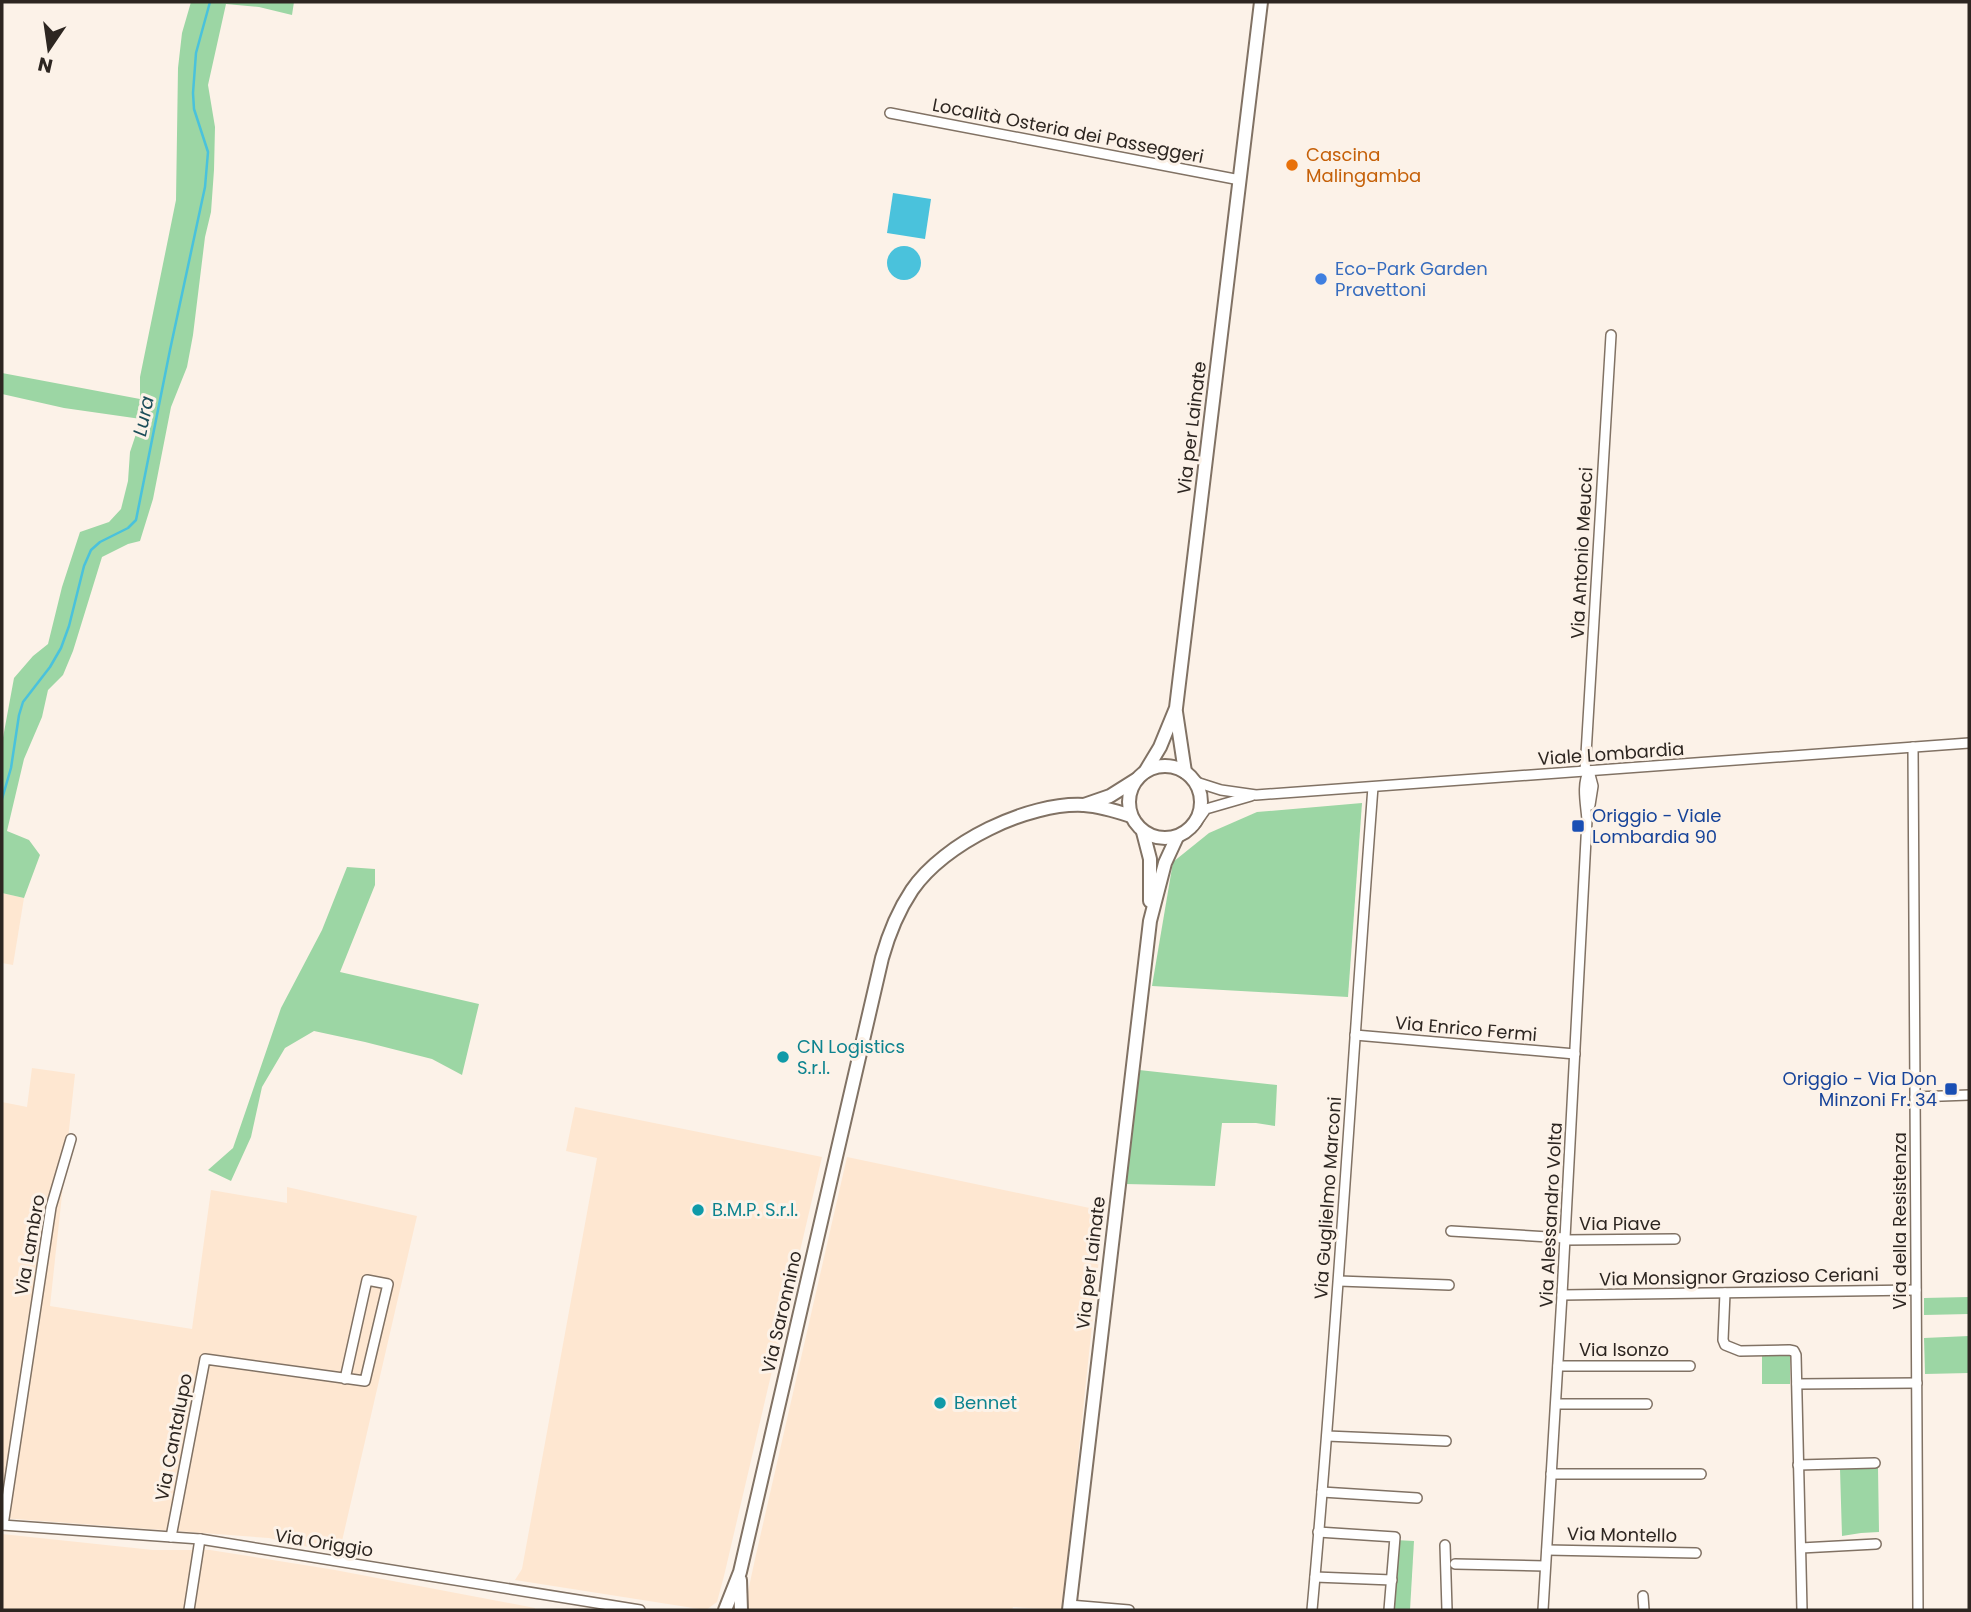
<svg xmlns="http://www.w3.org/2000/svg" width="1971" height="1612" font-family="Poppins,sans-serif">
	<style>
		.built { fill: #fee7d1 }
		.green { fill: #9cd6a4 }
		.water { fill: #4ac2dc }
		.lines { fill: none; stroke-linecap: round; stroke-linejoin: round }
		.stream { stroke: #4ac2dc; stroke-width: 2.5 }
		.street-casing { stroke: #817264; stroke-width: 12 }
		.secondary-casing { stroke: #817264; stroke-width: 16 }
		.street { stroke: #fff; stroke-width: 9 }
		.secondary { stroke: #fff; stroke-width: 12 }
		.food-dot { fill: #e8710a; stroke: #fcf2e8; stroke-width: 2.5 }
		.shop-dot { fill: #3f7fe0; stroke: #fcf2e8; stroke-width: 2.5 }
		.transit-dot { fill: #1a4fb4; stroke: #fcf2e8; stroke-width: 2.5 }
		.culture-dot { fill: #0f9aa8; stroke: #fcf2e8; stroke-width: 2.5 }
		.labels { text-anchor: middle; stroke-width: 6; stroke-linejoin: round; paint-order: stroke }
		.street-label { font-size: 18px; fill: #2d2621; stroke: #fcf2e8 }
		.food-label { font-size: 18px; fill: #c56008; stroke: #fcf2e8; text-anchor: start }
		.shop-label { font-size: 18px; fill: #366cbe; stroke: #fcf2e8; text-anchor: start }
		.transit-label { font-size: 18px; fill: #164399; stroke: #fcf2e8; text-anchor: start }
		.culture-label { font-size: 18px; fill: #0d838f; stroke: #fcf2e8; text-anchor: start }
		.water-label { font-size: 19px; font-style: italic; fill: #1b4d59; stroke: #fcf2e8 }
	</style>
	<rect width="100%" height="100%" fill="#fcf2e8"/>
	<g class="built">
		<polygon points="2,893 24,898 13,965 2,963"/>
		<polygon points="32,1068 75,1074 50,1306 192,1329 211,1190 287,1203 287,1187 417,1216 339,1554 269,1538 2,1518 2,1102 27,1107"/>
		<polygon points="575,1107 822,1157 724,1576 717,1602 706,1610 515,1580 522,1569 597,1158 566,1151"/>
		<polygon points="847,1157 1104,1211 1062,1610 1013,1607 1012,1610 747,1610 746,1601 755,1559"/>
		<polygon points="2,1534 153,1550 210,1550 335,1570 535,1608 535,1610 2,1610"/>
	</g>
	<g class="green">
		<polygon points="191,2 294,2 292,15 259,7 226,4 208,85 215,127 214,170 211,212 205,237 193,335 187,367 171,407 153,499 140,541 128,544 102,557 73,651 63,675 48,690 42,717 24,759 7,831 29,840 40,855 24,898 2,893 2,743 14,678 33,656 48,644 62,587 80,532 109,522 121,509 128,481 130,452 141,419 64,408 2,394 2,373 140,399 140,377 176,200 178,68 182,33"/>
		<polygon points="1362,803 1348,997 1152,986 1173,862 1209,833 1257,812"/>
		<polygon points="347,867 375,869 375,885 340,972 479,1004 462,1075 432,1059 365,1042 314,1031 285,1048 262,1087 251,1137 231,1181 208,1170 233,1148 281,1008 322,930"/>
		<polygon points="1139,1070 1277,1085 1275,1126 1256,1123 1222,1123 1215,1186 1125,1184"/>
		<polygon points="1969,1297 1969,1314 1924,1315 1924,1298"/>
		<polygon points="1969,1336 1969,1373 1925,1374 1924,1338"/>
		<rect x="1762" y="1355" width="28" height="29"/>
		<polygon points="1878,1468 1879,1532 1861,1533 1842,1536 1840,1469"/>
		<polygon points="1395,1540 1414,1541 1410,1610 1392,1610"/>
	</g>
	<g class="water">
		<polygon points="893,193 931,199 925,239 887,233"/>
		<circle cx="904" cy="263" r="17"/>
	</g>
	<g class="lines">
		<polyline class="stream" points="2,799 11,768 19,715 23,702 50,667 61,648 69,626 84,566 91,550 100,542 128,528 136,520 170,350 205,187 208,152 194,109 193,93 196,53 210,2"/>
		<defs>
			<g id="street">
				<polyline points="890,113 1240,180"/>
				<polyline points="1913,747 1918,1610"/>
				<polyline points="1585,771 1611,335"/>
				<polyline points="1589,771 1593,786 1590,805"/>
				<polyline points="1196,782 1221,790 1256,795 1969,743"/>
				<polyline points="1194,826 1206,809 1251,796"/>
				<polyline points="1355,1035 1575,1054"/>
				<polyline points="1915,1097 1969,1095"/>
				<polyline points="1451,1231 1565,1238"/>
				<polyline points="1565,1240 1675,1239"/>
				<polyline points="1339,1281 1449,1285"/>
				<polyline points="1725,1293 1723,1340 1725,1345 1740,1351 1789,1350 1794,1351 1796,1355 1802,1610"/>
				<polyline points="1562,1295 1916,1290"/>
				<polyline points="1558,1366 1690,1366"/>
				<polyline points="1797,1384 1917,1383"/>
				<polyline points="1556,1404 1647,1404"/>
				<polyline points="1327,1436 1446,1441"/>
				<polyline points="1798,1465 1875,1463"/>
				<polyline points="1551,1474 1701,1474"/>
				<polyline points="1322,1492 1417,1498"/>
				<polyline points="2,1525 200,1539 640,1610"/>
				<polyline points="3,1525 51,1207 71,1139"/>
				<polyline points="1318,1532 1395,1537 1389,1610"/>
				<polyline points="171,1537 205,1359 365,1381 388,1284 367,1280 345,1379"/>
				<polyline points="1445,1545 1447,1610"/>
				<polyline points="1801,1548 1876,1544"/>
				<polyline points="1547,1550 1696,1553"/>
				<polyline points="1455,1564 1545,1566"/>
				<polyline points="1315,1577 1392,1580"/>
				<polyline points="1643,1596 1644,1610"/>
				<polyline points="1069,1605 1129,1610"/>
				<polyline points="189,1610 200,1539"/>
				<path d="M1312,1610C1337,1336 1352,1062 1373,787"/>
				<path d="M1543,1610L1562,1295L1587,820C1586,805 1581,784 1589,771"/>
			</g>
			<g id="secondary">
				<polyline points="1176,712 1185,772"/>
				<circle cx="1165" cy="802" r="36"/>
				<polyline points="1145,772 1160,747 1176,708 1261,2"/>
				<polyline points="1084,805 1110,796 1137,779"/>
				<polyline points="1143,832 1150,859 1150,901"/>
				<polyline points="740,1580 741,1610"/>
				<path d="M725,1610L740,1572L882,958C889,933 898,911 912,890C944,843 1028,802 1084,805C1100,806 1116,811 1131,816"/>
				<polyline points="1069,1610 1150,921 1165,863 1177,837"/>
			</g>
		</defs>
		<use href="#street" class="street-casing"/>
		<use href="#secondary" class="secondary-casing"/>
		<use href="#street" class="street"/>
		<use href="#secondary" class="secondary"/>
	</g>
	<circle class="food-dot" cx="1292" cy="165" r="7"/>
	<circle class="shop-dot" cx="1321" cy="279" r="7"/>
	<g class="transit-dot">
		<rect x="1571" y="819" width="14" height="14" rx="3.5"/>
		<rect x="1944" y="1082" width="14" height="14" rx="3.5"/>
	</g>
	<g class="culture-dot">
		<circle cx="783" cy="1057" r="7"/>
		<circle cx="698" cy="1210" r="7"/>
		<circle cx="940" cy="1403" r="7"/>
	</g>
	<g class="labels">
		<g class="street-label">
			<text transform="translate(1068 131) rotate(11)" y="6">Località Osteria dei Passeggeri</text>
			<text transform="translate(1192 428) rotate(-83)" y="6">Via per Lainate</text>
			<text transform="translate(1582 553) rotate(-87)" y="6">Via Antonio Meucci</text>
			<text transform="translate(1611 754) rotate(-4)" y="6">Viale Lombardia</text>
			<text transform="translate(1466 1029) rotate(5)" y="6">Via Enrico Fermi</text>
			<text transform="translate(1328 1198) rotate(-86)" y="6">Via Guglielmo Marconi</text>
			<text transform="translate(1551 1215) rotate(-87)" y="6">Via Alessandro Volta</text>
			<text transform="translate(1900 1221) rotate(-90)" y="6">Via della Resistenza</text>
			<text x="1620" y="1230">Via Piave</text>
			<text transform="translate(30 1245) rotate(-80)" y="6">Via Lambro</text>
			<text transform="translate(1091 1263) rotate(-83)" y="6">Via per Lainate</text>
			<text transform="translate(1739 1277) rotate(-1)" y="6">Via Monsignor Grazioso Ceriani</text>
			<text transform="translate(782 1312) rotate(-77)" y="6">Via Saronnino</text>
			<text x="1624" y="1356">Via Isonzo</text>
			<text transform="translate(174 1437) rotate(-79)" y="6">Via Cantalupo</text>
			<text transform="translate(1622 1535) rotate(1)" y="6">Via Montello</text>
			<text transform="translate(324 1543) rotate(9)" y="6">Via Origgio</text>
		</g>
		<g class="food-label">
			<text x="1306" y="161">Cascina<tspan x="1306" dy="21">Malingamba</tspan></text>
		</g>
		<g class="shop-label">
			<text x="1335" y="275">Eco-Park Garden<tspan x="1335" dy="21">Pravettoni</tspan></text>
		</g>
		<g class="transit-label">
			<text x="1592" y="822">Origgio - Viale<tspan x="1592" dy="21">Lombardia 90</tspan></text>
			<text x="1937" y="1085" text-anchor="end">Origgio - Via Don<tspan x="1937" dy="21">Minzoni Fr. 34</tspan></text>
		</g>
		<g class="culture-label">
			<text x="797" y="1053">CN Logistics<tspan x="797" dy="21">S.r.l.</tspan></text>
			<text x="712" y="1216">B.M.P. S.r.l.</text>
			<text x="954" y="1409">Bennet</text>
		</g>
		<g class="water-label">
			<text transform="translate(143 416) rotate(-78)" y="7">Lura</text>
		</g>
	</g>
	<rect width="1971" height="1612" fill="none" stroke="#2d2621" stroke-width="7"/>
	<g transform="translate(49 49) rotate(193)" stroke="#fcf2e8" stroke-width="5" paint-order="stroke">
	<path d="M0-5L12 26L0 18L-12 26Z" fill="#2d2621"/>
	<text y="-10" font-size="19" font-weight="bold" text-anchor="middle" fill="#2d2621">N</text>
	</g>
</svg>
